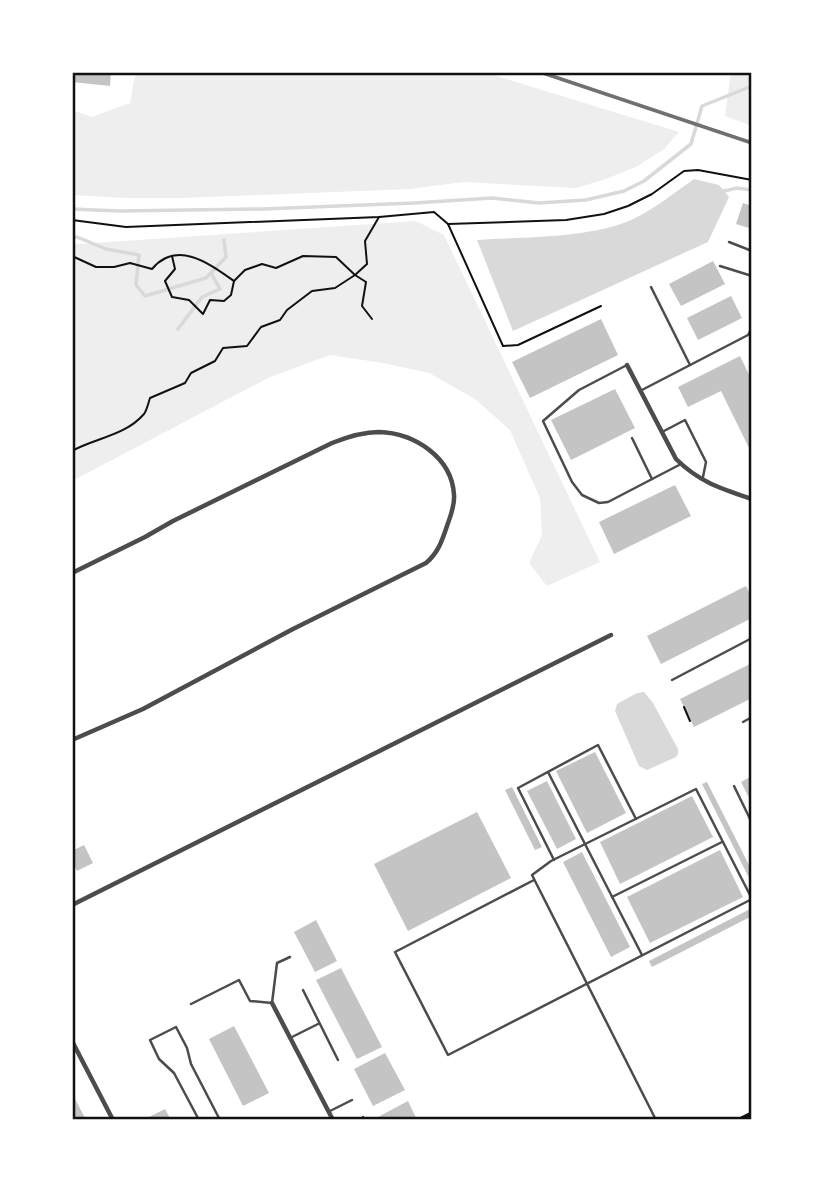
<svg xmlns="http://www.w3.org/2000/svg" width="824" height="1192" font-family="Overpass,sans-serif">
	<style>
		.green { fill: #eee }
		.water { fill: #d9d9d9 }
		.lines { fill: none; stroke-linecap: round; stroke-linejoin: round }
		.stream { stroke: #d9d9d9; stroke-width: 3.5 }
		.building { fill: #c4c4c4 }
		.path { stroke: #111; stroke-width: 2 }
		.service { stroke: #4c4c4c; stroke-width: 2.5 }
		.minor { stroke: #4c4c4c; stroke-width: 4.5 }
		.primary { stroke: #111; stroke-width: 7 }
		.rail { stroke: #707070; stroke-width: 3.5 }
		.neatline { fill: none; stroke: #111; stroke-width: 2.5 }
	</style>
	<rect width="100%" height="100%" fill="#fff"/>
	<g class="green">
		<polygon points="138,72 484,72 679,132 664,149 636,167 606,179 576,188 463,182 410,189 183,198 124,198 72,195 72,110 92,117 130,103 134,80"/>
		<polygon points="731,72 752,72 752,126 725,116"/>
		<polygon points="416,221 444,235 600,562 547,586 529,563 542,535 540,498 510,430 475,399 429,373 383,363 330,355 270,377 72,481 72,243 79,244"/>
	</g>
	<g class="water">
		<path d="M694,179L719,185L729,197L708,242L513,331L477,240C522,237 579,238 621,224C647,215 671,195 694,179Z"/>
		<polygon points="644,692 653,703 678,749 678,754 676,757 647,770 639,766 615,711 617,704 637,693"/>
	</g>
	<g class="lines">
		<g class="stream">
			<polyline points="720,192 737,188 752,190"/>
			<polyline points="72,209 119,211 263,209 414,203 492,198 539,203 586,200 624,191 644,181 691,144 702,106 752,86"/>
			<polyline points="72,237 77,237 106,249 139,255 136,285 145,296 206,278 226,257 224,240"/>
			<polyline points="178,329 202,297 220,289 211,273"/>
		</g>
	</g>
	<g class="building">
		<polygon points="72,72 111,72 110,86 72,82"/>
		<polygon points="743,203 752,206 752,229 736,224"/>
		<polygon points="713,261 725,284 681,306 669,284"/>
		<polygon points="731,296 742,318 698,340 687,318"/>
		<polygon points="601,319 618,355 530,398 512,362"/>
		<polygon points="740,356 752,381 752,454 721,391 688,407 678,387"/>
		<polygon points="615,389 635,428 571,460 551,420"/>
		<polygon points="675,485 691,516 614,554 599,522"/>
		<polygon points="746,586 752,598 752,618 661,664 647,636"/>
		<polygon points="752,663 752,698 694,727 680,699"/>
		<polygon points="595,752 626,813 587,833 556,771"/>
		<polygon points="752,776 752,804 741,782"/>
		<polygon points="547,781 576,839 557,849 527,791"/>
		<polygon points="707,782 752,871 752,884 702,784"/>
		<polygon points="512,787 542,847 535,850 505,790"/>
		<polygon points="692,796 713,837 620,884 600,842"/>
		<polygon points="477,812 511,878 408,931 374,864"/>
		<polygon points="84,845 93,863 77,871 72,861 72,851"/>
		<polygon points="720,850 743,897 650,943 627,897"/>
		<polygon points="582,852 630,947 611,957 563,862"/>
		<polygon points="752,908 752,916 652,967 649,961"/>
		<polygon points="316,920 337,961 315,972 294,932"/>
		<polygon points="341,968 382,1047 357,1059 316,980"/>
		<polygon points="234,1026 269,1093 243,1106 209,1039"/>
		<polygon points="385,1053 405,1090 373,1106 354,1069"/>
		<polygon points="72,1093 86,1120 72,1120"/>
		<polygon points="408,1101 417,1120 379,1120 378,1117"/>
		<polygon points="165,1109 171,1120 143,1120"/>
	</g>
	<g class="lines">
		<g class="path">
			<polyline points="72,220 126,227 379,217 434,212 448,224 566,220 604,214 628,206 652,194 684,171 698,170 752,180"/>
			<polyline points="448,224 503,346 518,345 601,306"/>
			<path d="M72,256L96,267H114L130,263L152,269C177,239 210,264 234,281"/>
			<polyline points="172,256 175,269 165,281 172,297 189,300 203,314 210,300 224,301 231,295 234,281 245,270 262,264 276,268 303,256 336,257 355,275 367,264 365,241 379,217"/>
			<path d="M72,451C95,438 125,436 144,414C147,410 148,404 150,398L185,383L191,373L215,361L223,348L247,346L261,327L280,320L287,310L312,291L335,288L355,275L366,282L362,306L372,319"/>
			<polyline points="684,707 690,721"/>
		</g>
		<g class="service">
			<polyline points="729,242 752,251"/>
			<polyline points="720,266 752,276"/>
			<polyline points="651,287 690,365"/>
			<polyline points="627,365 579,390 543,421 572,482 582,495 599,503 608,502 681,464"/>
			<polyline points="640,391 748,335 752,328"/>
			<polyline points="662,432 685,420 706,462 703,477"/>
			<polyline points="632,438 652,479"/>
			<polyline points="672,680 752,638"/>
			<polyline points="743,722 752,717"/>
			<polyline points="548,772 642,955"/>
			<polyline points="734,786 752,823"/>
			<polyline points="554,860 518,788 598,745 636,819"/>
			<polyline points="534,880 395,952 448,1055 752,899"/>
			<polyline points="612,897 722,842"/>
			<polyline points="303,990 338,1060"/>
			<polyline points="191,1004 239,980 250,1001 272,1003 277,963 290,957"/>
			<polyline points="290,1038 318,1024"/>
			<polyline points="330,1111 352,1100"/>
			<polyline points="363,1117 364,1120"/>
			<polyline points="199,1120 174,1073 159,1059 150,1040 176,1027 187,1048 191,1064 220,1120"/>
			<polyline points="656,1120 532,875 551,861 696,789 752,899"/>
		</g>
		<g class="minor">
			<path d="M627,365L676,459C699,482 722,489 752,499"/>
			<path d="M72,573L145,537L173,521L332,443C347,437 362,432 379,432C414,433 452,457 454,495C455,506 450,517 447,526C442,541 438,553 426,563L293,629L143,709L72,740"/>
			<polyline points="72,905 611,635"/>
			<polyline points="272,1003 333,1120"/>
			<polyline points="72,1041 113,1120"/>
		</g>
		<polyline class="primary" points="742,1120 752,1115"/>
		<polyline class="rail" points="540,72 752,143"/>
	</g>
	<rect width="824" height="1192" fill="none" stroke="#ffffff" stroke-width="147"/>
	<rect x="74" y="74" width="676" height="1044" class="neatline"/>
</svg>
